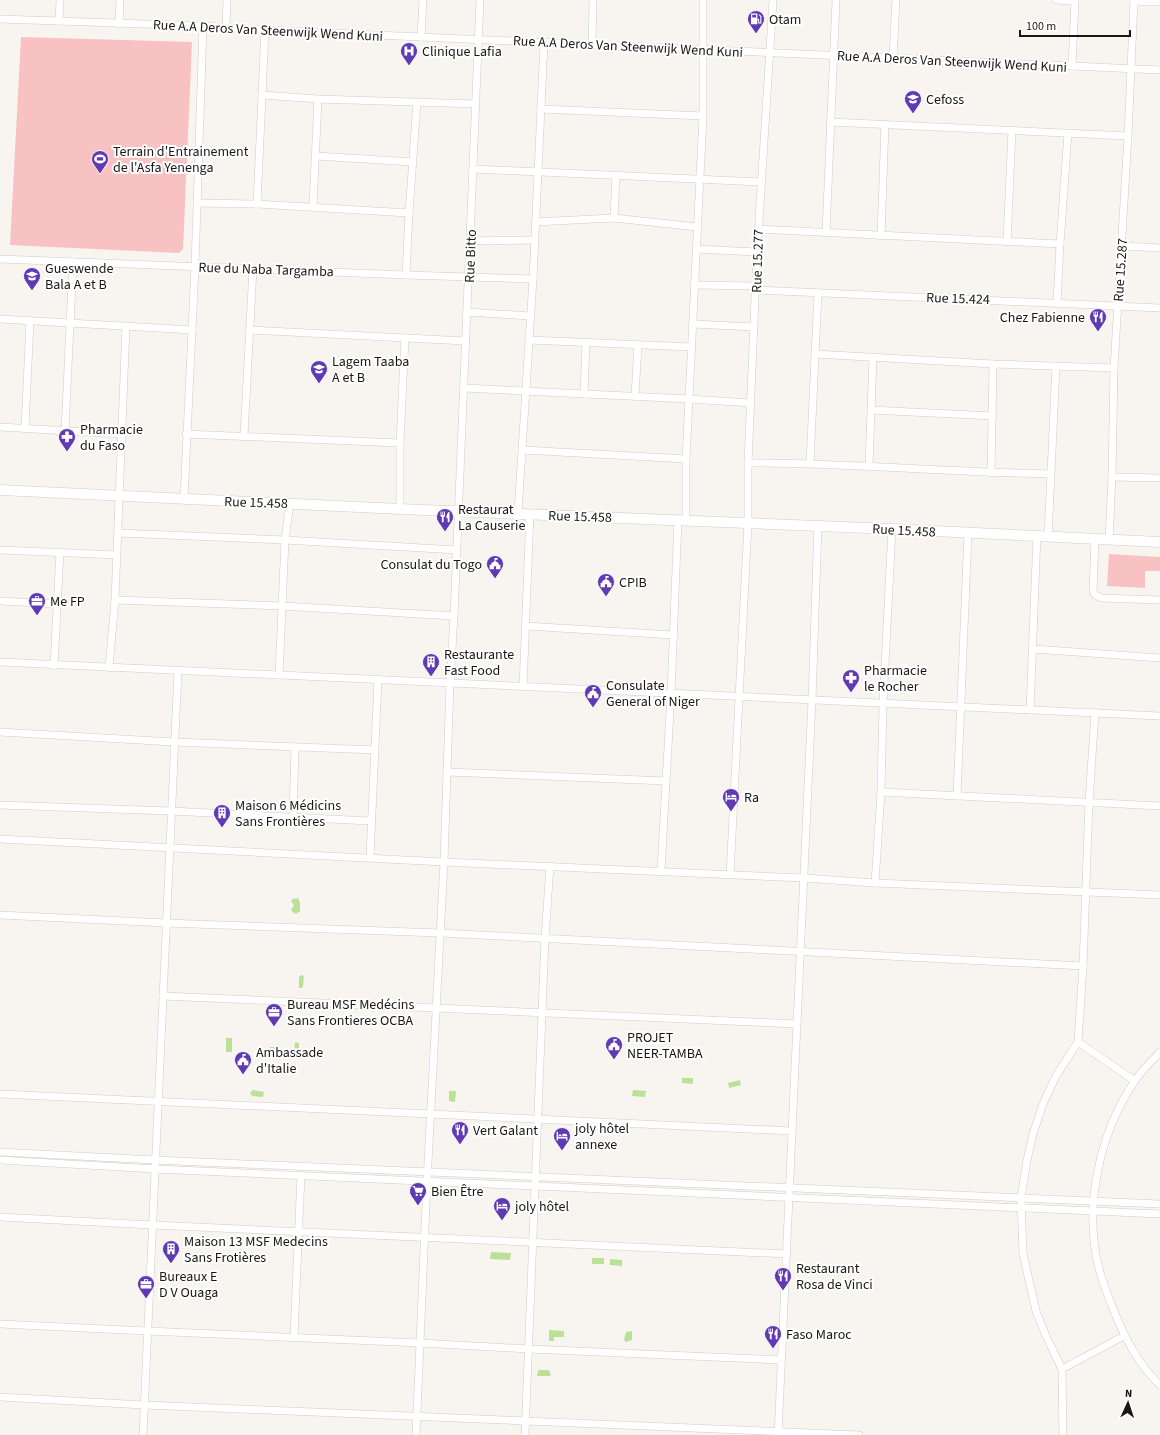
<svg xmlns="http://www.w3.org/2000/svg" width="1160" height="1435" font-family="'Source Sans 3',sans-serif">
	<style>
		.green { fill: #f8c2c3 }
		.water { fill: #bae196 }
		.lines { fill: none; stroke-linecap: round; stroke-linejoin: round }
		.street-casing { stroke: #cfccc8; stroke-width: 8 }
		.secondary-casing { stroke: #cfccc8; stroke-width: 11 }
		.street { stroke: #fff; stroke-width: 7 }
		.secondary { stroke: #fff; stroke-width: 10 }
		.labels { text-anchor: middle; stroke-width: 4; stroke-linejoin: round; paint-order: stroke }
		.poi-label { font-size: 14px; fill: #191817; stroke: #fff; text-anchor: start }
		.street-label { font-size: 14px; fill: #191817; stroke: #fff }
	</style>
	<rect width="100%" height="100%" fill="#f8f5f0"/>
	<g class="green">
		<polygon points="21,37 192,42 183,249 179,253 10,245"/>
		<polygon points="1109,554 1160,557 1160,571 1145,571 1145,588 1107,586"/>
	</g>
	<g class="water">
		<polygon points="294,898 295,899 298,898 300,903 300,911 296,914 294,913 291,910 294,905 291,901"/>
		<polygon points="301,975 304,976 303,986 302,988 299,988 299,977"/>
		<rect x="226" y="1038" width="6" height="14"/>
		<polygon points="295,1042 299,1043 299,1054 295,1055 294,1053"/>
		<polygon points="270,1047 280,1047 280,1053 269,1053"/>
		<polygon points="682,1078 693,1078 693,1084 682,1083"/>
		<polygon points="740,1080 741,1085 729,1088 728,1083"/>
		<polygon points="253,1090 264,1092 263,1097 252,1096 250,1093"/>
		<polygon points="633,1090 646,1091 645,1097 632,1096"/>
		<polygon points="449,1091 456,1091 455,1102 449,1101"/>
		<polygon points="491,1252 511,1253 510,1260 490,1259"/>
		<rect x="592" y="1258" width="12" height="6"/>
		<polygon points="610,1259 622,1260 622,1266 610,1265"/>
		<polygon points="549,1330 564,1331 564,1337 554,1337 554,1341 549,1341"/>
		<polygon points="632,1331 632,1340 626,1342 624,1340 626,1332"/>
		<polygon points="538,1370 549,1370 551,1375 549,1376 537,1376"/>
	</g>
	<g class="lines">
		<defs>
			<g id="street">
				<polyline points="1056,0 1075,1"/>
				<polyline points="1134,2 1160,2"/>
				<polyline points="0,19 203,26 265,30 1160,70"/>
				<polyline points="59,21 60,0"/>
				<polyline points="119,24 120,0"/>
				<polyline points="226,27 227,0"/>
				<polyline points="421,37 423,0"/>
				<polyline points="592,45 593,0"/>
				<polyline points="893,58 896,0"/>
				<polyline points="1072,66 1075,0"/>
				<polyline points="262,95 318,99 476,104"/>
				<polyline points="541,109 703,116"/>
				<polyline points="830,122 1128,136"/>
				<polyline points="316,156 413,162"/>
				<polyline points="473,169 761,182"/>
				<polyline points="197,203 257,204 409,213"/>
				<polyline points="257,204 265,30"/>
				<polyline points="313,207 318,99"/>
				<polyline points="614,218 616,175"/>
				<polyline points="535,222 614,218 697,227"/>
				<polyline points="758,229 1060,244"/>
				<polyline points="826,233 836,0"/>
				<polyline points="881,236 885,124"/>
				<polyline points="470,241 534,240"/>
				<polyline points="1007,242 1012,130"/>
				<polyline points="1122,246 1160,248"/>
				<polyline points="696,249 757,252"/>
				<polyline points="0,259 406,275 533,279"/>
				<polyline points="406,275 409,213 417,102"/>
				<polyline points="695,285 756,286"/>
				<polyline points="756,290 1160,308"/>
				<polyline points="1057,303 1060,244 1068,133"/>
				<polyline points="467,312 530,316"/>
				<polyline points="0,319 192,330"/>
				<polyline points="693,324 754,327"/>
				<polyline points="250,330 466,341"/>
				<polyline points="529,340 691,347"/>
				<polyline points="815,354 993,364 1114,368"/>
				<polyline points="464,388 689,399 751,403"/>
				<polyline points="584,394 586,343"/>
				<polyline points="635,396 638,345"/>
				<polyline points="871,410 993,416"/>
				<polyline points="0,427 122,434"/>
				<polyline points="25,428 30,321"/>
				<polyline points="65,431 73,262"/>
				<polyline points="186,434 400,443"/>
				<polyline points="244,436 253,269"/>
				<polyline points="523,450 686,459"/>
				<path d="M748,463C849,463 949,472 1050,474"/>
				<polyline points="810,463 818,293"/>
				<polyline points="869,466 873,357"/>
				<polyline points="991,473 993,364"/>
				<polyline points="1112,477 1160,478"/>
				<polyline points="184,499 195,266 203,26"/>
				<polyline points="400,509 400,443 405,338"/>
				<polyline points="518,513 533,279 544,43"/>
				<polyline points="686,520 686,459 703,116 703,0"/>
				<polyline points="118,533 285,540 457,550"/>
				<polyline points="1048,537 1056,366"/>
				<polyline points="1095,539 1093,591 1095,595 1102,598 1160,600"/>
				<polyline points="1109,540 1112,477 1114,368 1128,136 1134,0"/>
				<polyline points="0,550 117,555"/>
				<polyline points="115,600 282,606 454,616"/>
				<polyline points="0,601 58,604"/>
				<polyline points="526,626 673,635"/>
				<polyline points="1033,649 1160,658"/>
				<polyline points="0,662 1160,716"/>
				<polyline points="54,666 60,552"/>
				<polyline points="109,668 115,600 126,326"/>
				<polyline points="279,675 285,540 290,503"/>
				<polyline points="523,687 530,514"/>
				<polyline points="1030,710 1037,536"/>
				<polyline points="0,732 174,742 375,750"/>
				<polyline points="447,772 666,781"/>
				<polyline points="881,792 1160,806"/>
				<polyline points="957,796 968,533"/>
				<polyline points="0,805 171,811 371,821"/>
				<polyline points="293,817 295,747"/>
				<polyline points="0,839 444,862 804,878 875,883 1160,895"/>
				<polyline points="370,857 378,680"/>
				<polyline points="661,871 671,694 678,520"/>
				<polyline points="730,874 748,523 748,463 757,252 773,0"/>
				<polyline points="875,883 881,792 883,704 892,529"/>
				<polyline points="0,915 166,923 440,933 1083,966"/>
				<polyline points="163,996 797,1024"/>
				<polyline points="1078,1042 1135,1081"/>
				<path d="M1160,1052C1151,1062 1141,1071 1134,1082C1100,1133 1084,1204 1098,1265C1102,1281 1108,1296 1114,1311C1125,1338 1138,1364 1160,1385"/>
				<polyline points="0,1094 792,1131"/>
				<polyline points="0,1152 155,1160 1160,1204"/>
				<polyline points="0,1160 155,1169 1160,1214"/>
				<polyline points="0,1217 152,1225 787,1254"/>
				<polyline points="0,1324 147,1331 420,1343 529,1349 781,1360"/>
				<polyline points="294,1337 301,1175"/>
				<polyline points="1062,1369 1046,1336 1036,1311 1028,1276 1023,1253 1021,1198 1027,1160 1033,1134 1043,1104 1056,1076 1078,1042 1083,966 1089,802 1095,712"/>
				<polyline points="0,1397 144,1405 859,1435"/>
				<polyline points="143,1435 178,671"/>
				<polyline points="416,1435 427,1181 444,862 450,683 454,616 480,0"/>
				<polyline points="525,1435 545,938 550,866"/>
				<polyline points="778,1435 812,700 818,526"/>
				<polyline points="1063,1435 1062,1369 1124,1336"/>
			</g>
			<polyline id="secondary" points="0,490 400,509 892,529 1160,542"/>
		</defs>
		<use href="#street" class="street-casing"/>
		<use href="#secondary" class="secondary-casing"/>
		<use href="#street" class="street"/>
		<use href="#secondary" class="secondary"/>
	</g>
	<defs>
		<symbol id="fuel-pin" viewBox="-11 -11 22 30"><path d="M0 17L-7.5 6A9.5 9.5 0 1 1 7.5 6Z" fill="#603ab2" stroke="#fff"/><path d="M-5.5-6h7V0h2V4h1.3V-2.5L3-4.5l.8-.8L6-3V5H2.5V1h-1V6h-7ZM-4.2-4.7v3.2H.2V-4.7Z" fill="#fff"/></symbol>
		<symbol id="hospital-pin" viewBox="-11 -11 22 30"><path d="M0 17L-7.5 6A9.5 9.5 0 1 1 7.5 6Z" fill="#603ab2" stroke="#fff"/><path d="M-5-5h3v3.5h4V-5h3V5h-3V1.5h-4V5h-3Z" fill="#fff"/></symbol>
		<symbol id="school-pin" viewBox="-11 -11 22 30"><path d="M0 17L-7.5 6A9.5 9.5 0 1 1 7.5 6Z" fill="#603ab2" stroke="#fff"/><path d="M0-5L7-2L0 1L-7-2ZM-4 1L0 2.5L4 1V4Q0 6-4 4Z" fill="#fff"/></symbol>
		<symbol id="stadium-pin" viewBox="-11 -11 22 30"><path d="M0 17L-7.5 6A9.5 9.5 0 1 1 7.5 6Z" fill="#603ab2" stroke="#fff"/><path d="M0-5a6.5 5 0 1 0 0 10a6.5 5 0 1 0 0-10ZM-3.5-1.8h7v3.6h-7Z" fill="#fff"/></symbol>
		<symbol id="restaurant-pin" viewBox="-11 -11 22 30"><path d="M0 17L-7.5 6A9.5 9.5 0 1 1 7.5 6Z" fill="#603ab2" stroke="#fff"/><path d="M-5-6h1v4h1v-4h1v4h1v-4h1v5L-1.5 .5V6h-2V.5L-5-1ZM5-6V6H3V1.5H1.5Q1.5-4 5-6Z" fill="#fff"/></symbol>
		<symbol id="pharmacy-pin" viewBox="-11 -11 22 30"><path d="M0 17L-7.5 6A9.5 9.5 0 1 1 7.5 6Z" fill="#603ab2" stroke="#fff"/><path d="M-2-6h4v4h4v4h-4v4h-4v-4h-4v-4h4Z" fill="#fff"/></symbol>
		<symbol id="civic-pin" viewBox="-11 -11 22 30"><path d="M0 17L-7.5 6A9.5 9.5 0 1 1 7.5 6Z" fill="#603ab2" stroke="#fff"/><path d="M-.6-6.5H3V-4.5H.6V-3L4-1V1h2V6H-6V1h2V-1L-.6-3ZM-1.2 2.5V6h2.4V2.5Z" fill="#fff"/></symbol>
		<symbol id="office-pin" viewBox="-11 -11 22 30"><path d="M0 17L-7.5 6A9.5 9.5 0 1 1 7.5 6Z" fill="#603ab2" stroke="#fff"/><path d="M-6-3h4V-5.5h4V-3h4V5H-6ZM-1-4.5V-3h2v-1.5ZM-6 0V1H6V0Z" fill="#fff"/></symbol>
		<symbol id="building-pin" viewBox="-11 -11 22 30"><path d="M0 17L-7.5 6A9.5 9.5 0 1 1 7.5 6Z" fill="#603ab2" stroke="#fff"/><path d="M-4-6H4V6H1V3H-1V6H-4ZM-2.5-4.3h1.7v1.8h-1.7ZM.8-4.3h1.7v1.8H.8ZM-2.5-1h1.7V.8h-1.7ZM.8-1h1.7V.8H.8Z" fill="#fff"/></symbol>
		<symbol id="hotel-pin" viewBox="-11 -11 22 30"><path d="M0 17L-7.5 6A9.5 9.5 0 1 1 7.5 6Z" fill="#603ab2" stroke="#fff"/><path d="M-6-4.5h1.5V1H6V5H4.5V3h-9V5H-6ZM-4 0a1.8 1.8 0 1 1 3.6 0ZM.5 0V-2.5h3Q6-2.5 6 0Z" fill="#fff"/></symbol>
		<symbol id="supermarket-pin" viewBox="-11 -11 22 30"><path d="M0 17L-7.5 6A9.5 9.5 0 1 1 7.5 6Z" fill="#603ab2" stroke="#fff"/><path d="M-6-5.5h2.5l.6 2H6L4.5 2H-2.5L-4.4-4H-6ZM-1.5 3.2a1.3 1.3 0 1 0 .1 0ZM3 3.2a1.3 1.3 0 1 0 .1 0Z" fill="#fff"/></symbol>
	</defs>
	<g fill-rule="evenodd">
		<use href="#fuel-pin" x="746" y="9" width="20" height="27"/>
		<use href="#hospital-pin" x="399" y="41" width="20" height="27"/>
		<use href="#school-pin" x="903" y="89" width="20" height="27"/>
		<use href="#stadium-pin" x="90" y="149" width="20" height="27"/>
		<use href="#school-pin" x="22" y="266" width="20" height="27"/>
		<use href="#restaurant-pin" x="1088" y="307" width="20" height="27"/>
		<use href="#school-pin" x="309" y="359" width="20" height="27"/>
		<use href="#pharmacy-pin" x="57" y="427" width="20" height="27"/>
		<use href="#restaurant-pin" x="435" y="507" width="20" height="27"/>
		<use href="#civic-pin" x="485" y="554" width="20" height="27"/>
		<use href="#civic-pin" x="596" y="572" width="20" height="27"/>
		<use href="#office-pin" x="27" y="591" width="20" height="27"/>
		<use href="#building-pin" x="421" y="652" width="20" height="27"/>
		<use href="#pharmacy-pin" x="841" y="668" width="20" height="27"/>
		<use href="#civic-pin" x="583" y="683" width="20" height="27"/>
		<use href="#hotel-pin" x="721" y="787" width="20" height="27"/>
		<use href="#building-pin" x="212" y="803" width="20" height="27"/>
		<use href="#office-pin" x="264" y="1002" width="20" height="27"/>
		<use href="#civic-pin" x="604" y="1035" width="20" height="27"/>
		<use href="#civic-pin" x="233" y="1050" width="20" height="27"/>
		<use href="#restaurant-pin" x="450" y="1120" width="20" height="27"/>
		<use href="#hotel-pin" x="552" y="1126" width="20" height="27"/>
		<use href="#supermarket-pin" x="408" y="1181" width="20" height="27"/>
		<use href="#hotel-pin" x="492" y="1196" width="20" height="27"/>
		<use href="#building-pin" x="161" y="1239" width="20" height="27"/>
		<use href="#restaurant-pin" x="773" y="1266" width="20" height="27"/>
		<use href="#office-pin" x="136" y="1274" width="20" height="27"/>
		<use href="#restaurant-pin" x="763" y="1324" width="20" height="27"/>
	</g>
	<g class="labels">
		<g class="poi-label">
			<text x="769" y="24">Otam</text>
			<text x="422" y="56">Clinique Lafia</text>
			<text x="926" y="104">Cefoss</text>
			<text x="113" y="156">Terrain d'Entrainement<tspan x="113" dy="16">de l'Asfa Yenenga</tspan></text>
			<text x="45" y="273">Gueswende<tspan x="45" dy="16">Bala A et B</tspan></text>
			<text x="1085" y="322" text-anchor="end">Chez Fabienne</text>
			<text x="332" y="366">Lagem Taaba<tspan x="332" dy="16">A et B</tspan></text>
			<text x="80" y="434">Pharmacie<tspan x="80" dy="16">du Faso</tspan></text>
			<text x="458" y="514">Restaurat<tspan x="458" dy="16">La Causerie</tspan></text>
			<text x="482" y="569" text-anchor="end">Consulat du Togo</text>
			<text x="619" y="587">CPIB</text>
			<text x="50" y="606">Me FP</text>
			<text x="444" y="659">Restaurante<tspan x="444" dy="16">Fast Food</tspan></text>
			<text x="864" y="675">Pharmacie<tspan x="864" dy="16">le Rocher</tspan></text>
			<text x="606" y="690">Consulate<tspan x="606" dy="16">General of Niger</tspan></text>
			<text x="744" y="802">Ra</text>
			<text x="235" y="810">Maison 6 Médicins<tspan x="235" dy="16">Sans Frontières</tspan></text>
			<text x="287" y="1009">Bureau MSF Medécins<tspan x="287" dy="16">Sans Frontieres OCBA</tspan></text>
			<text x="627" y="1042">PROJET<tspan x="627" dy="16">NEER-TAMBA</tspan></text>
			<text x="256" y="1057">Ambassade<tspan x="256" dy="16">d'Italie</tspan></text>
			<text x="575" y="1133">joly hôtel<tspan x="575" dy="16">annexe</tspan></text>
			<text x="473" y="1135">Vert Galant</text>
			<text x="431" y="1196">Bien Être</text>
			<text x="515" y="1211">joly hôtel</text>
			<text x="184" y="1246">Maison 13 MSF Medecins<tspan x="184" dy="16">Sans Frotières</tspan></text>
			<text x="796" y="1273">Restaurant<tspan x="796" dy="16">Rosa de Vinci</tspan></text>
			<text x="159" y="1281">Bureaux E<tspan x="159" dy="16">D V Ouaga</tspan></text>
			<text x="786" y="1339">Faso Maroc</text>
		</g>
		<g class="street-label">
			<text transform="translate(268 30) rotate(3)" y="5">Rue A.A Deros Van Steenwijk Wend Kuni</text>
			<text transform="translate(628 46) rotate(3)" y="5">Rue A.A Deros Van Steenwijk Wend Kuni</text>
			<text transform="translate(952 61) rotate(3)" y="5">Rue A.A Deros Van Steenwijk Wend Kuni</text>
			<text transform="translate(470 256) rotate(-88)" y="5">Rue Bitto</text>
			<text transform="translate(757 261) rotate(-88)" y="5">Rue 15.277</text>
			<text transform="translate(266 269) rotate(2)" y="5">Rue du Naba Targamba</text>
			<text transform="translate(1120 270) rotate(-86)" y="5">Rue 15.287</text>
			<text transform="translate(958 298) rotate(2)" y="5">Rue 15.424</text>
			<text transform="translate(256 502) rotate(2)" y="5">Rue 15.458</text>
			<text transform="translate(580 516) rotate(2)" y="5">Rue 15.458</text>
			<text transform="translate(904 530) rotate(3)" y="5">Rue 15.458</text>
		</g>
	</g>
	<g transform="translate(1128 1403) rotate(3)" stroke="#ffffff" stroke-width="3" paint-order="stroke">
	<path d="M0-3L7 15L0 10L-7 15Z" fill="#191817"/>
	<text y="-6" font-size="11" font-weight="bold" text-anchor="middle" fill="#191817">N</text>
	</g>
	<path d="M1020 30v6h110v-6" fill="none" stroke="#191817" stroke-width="2"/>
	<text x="1026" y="30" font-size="12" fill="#191817" stroke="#ffffff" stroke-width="3" paint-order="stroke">100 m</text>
</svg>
